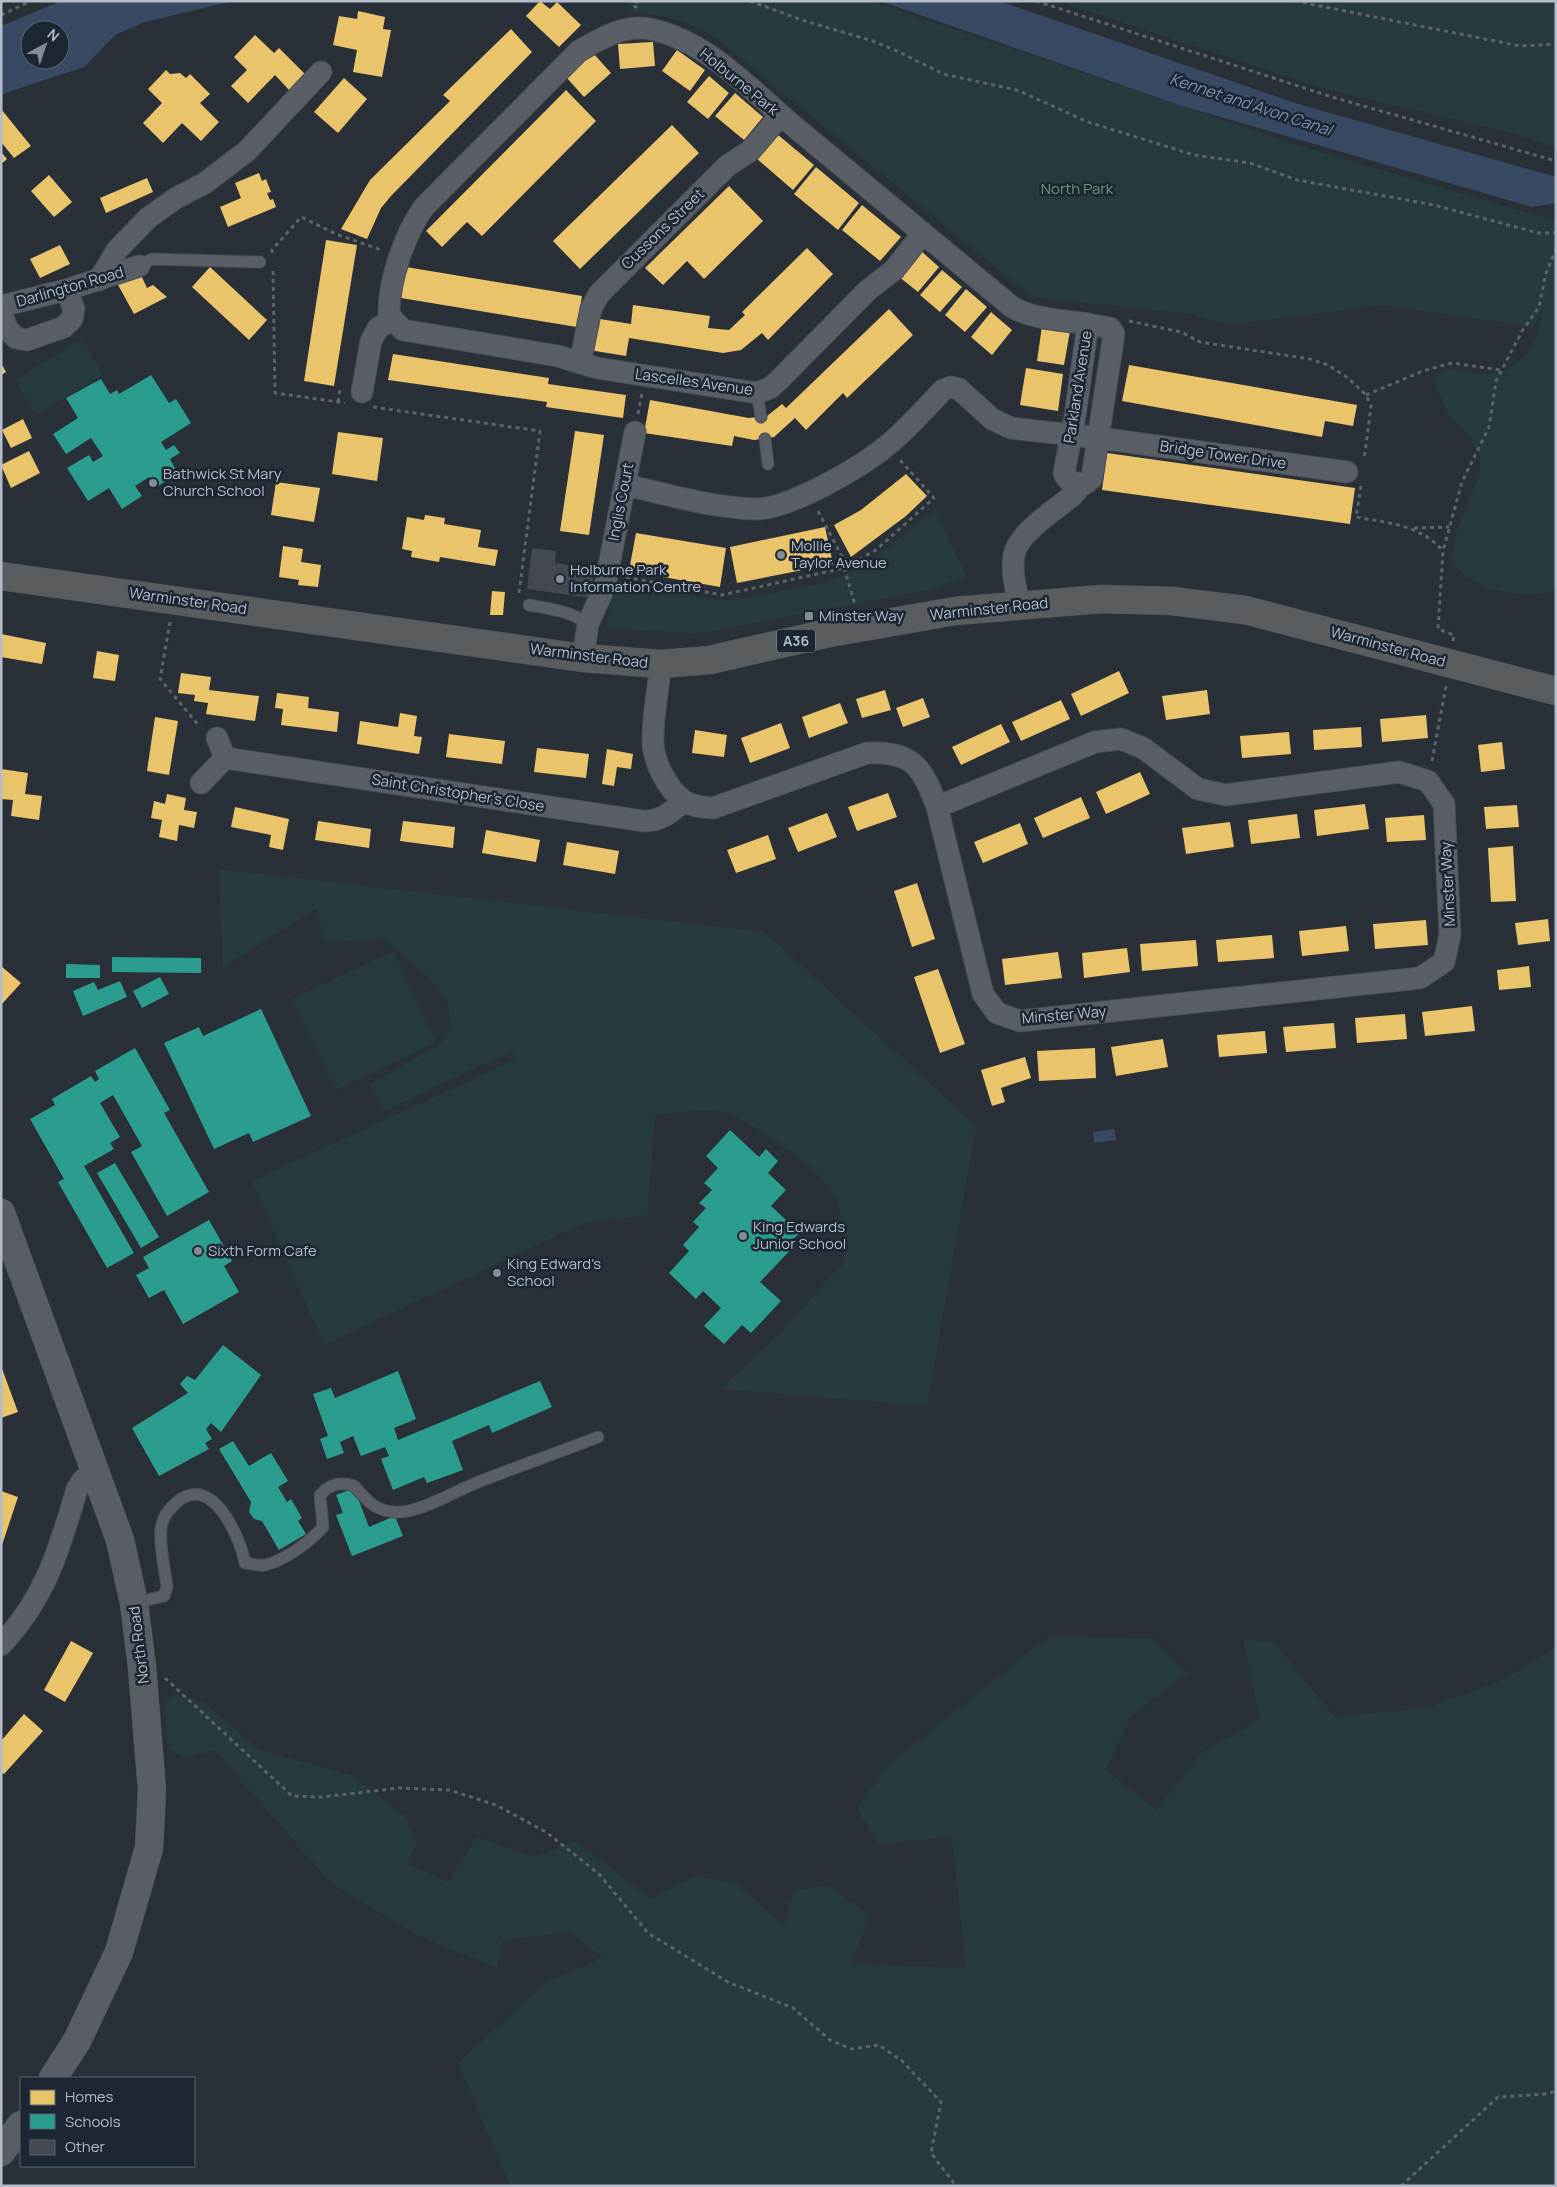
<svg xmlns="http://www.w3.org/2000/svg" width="1557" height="2187" font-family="Manrope,sans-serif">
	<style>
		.green { fill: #273a3e }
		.water { fill: #384963; fill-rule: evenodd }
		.homes { fill: #e9c46a }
		.schools { fill: #2a9d8f }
		.building { fill: #444950 }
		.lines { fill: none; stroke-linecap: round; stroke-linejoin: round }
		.lane-casing { stroke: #484c53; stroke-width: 13 }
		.street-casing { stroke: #484c53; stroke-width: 23 }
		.secondary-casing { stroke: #484c53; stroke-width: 29 }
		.highway-casing { stroke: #474c53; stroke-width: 29 }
		.path { stroke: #5d636a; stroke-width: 3; stroke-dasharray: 4 4; stroke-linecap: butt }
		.lane { stroke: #5a5e66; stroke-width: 11 }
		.street { stroke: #5a5e66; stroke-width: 21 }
		.secondary { stroke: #595d64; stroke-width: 28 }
		.highway { stroke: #5a5d60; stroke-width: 28 }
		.poi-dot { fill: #848b96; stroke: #1d2633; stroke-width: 2 }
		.labels { text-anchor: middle; stroke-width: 5; stroke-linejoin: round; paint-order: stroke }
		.shield { fill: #1d2633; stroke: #878f9c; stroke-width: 1 }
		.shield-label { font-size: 14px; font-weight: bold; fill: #b4bcc9 }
		.street-label { font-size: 15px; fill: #b4bcc9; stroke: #1d2633 }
		.park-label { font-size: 15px; fill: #6b9a76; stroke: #1d2633 }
		.poi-label { font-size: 15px; fill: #b4bcc9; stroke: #1d2633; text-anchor: start }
		.water-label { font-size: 16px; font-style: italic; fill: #7c92b1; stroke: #1d2633 }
	</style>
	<rect width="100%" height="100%" fill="#2a3038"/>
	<g class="green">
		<path d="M629,1H871L1300,146L1556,221V590C1530,599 1491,594 1469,578C1463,574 1457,568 1452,562L1455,536L1479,474L1481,459L1471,438L1450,417L1432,379C1446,363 1466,373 1484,374C1505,375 1525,360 1534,342C1539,333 1541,318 1543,308L1534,327L1384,305L1228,325L1190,314L1032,297L718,40C690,21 663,13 629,13Z"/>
		<polygon points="1057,1 1556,1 1556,148 1511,133 1318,87"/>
		<polygon points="82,339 103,375 36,415 15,380"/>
		<path d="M935,510L967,577L928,590L697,634L607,628C608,611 610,593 626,584L717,600H734L825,583L866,565Z"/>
		<polygon points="219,869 765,932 976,1126 927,1406 720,1389 774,1339 843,1264 847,1244 836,1197 819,1175 801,1159 753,1126 728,1113 704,1110 655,1115 647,1216 586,1222 324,1345 252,1181 515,1060 512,1051 384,1111 369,1085 439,1045 451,1026 448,1003 428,976 383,939 325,942 317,908 223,968"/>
		<polygon points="393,951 436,1042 336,1090 292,999"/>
		<polygon points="1048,1637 1153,1638 1188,1673 1130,1717 1106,1770 1157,1810 1203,1752 1260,1719 1243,1638 1274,1643 1335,1717 1431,1707 1503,1680 1556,1647 1556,2186 510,2186 458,2063 545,1983 603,1958 570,1932 503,1940 497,1968 419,1936 331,1883 215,1750 186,1758 167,1749 165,1700 175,1694 203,1702 260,1750 351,1775 406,1816 417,1843 408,1864 448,1882 477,1837 535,1857 576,1841 651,1899 694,1876 735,1883 784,1925 793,1892 826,1885 869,1914 852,1964 966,1968 952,1836 879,1845 857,1809 888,1765"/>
	</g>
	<g class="water">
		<path d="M61,1H233L145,22L115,35L84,67L5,93L1,97V26ZM30,30H60V60H30Z"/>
		<polygon points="880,1 999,1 1298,104 1553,176 1556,177 1556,203 1532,207 1179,105"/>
		<polygon points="1114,1129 1116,1140 1094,1143 1093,1132"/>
	</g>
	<g class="homes">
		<polygon points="540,1 550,9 557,2 581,25 559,47 526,16"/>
		<polygon points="358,11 385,17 383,29 391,30 382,77 353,72 357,50 333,45 339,16 357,19"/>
		<polygon points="511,29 532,52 391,196 381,208 367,239 341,229 370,180 450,101 443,95"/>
		<polygon points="255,35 274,53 279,48 306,75 290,91 275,75 248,103 231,86 247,70 234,57"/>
		<polygon points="653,42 655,66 620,69 618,44"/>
		<polygon points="677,50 705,70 690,91 662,71"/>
		<polygon points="593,53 611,73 584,97 566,77"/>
		<polygon points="166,70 170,74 180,73 186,78 190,74 210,94 200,103 219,122 201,141 182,123 163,143 143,123 162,103 148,89"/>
		<polygon points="709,76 729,93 708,119 687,102"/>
		<polygon points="344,78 367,99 338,133 314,112"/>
		<polygon points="566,90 596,121 482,236 467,222 442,247 426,231"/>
		<polygon points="735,93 763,117 744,140 715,116"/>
		<polygon points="1,109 31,146 14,158 1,142"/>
		<polygon points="672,125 699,153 580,269 553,241"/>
		<polygon points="777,134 814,165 793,190 756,158"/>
		<polygon points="1,152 7,159 1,164"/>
		<polygon points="816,167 859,203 838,230 794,194"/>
		<polygon points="259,173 262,181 266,179 271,192 267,193 270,200 273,199 276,207 228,227 220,207 241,198 235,183"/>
		<polygon points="49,175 72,202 54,217 31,191"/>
		<polygon points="147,178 153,192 106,213 100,198"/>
		<polygon points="729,186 763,221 704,279 687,261 663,285 645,268"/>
		<polygon points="862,205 901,237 880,261 842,230"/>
		<polygon points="326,240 357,245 334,386 304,381"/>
		<polygon points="60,245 70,264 40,278 30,259"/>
		<polygon points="807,248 833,274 768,340 762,333 741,350 723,353 629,338 626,356 589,350 594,318 631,324 633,305 710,316 708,328 729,330 745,315 742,312"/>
		<polygon points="920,250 939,267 918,292 898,276"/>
		<polygon points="210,267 267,320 249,340 192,287"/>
		<polygon points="406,267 582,296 577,327 401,298"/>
		<polygon points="942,270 962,287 940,312 920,295"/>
		<polygon points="139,271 147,288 153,285 167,297 134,314 117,283"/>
		<polygon points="966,289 987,307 965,332 945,315"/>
		<polygon points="889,309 913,335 847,398 843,393 806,430 795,418 774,437 754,440 734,436 732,446 644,433 650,400 749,418 767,416 782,404 786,408"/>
		<polygon points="991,312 1012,330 992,355 971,337"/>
		<polygon points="1042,326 1070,331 1064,365 1037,361"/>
		<polygon points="393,354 549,378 548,384 626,395 623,418 546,407 547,402 388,380"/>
		<polygon points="1,363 6,372 1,375"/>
		<polygon points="1129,365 1357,405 1353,426 1325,421 1322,437 1122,401"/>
		<polygon points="1026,368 1063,374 1058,411 1020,405"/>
		<polygon points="23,419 32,438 11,448 2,430"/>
		<polygon points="575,431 604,435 589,535 560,531"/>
		<polygon points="338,432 383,438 377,481 332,474"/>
		<polygon points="29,451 40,473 11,488 1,465"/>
		<polygon points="1107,453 1355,488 1350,524 1102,490"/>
		<polygon points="906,474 927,496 906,516 851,557 834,525 861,510"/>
		<polygon points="276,482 320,488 314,522 271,515"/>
		<polygon points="425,515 445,518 444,524 481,530 478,547 498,550 495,566 440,557 439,562 411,557 412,551 402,549 407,517 424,520"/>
		<polygon points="825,527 833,564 737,583 730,547"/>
		<polygon points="636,533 726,548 720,587 629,571"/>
		<polygon points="283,546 303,549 301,562 321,565 318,587 298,585 299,580 279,577"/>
		<polygon points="492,591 505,592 503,615 490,615"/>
		<polygon points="1,634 46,643 42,664 1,657"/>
		<polygon points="97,651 119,655 115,681 93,678"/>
		<polygon points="1119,671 1129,693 1081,716 1071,694"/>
		<polygon points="181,673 211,677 209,690 259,696 255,721 206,714 208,703 194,701 195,695 178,693"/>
		<polygon points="885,690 891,710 862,718 856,699"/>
		<polygon points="1207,690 1210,714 1166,720 1162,696"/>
		<polygon points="277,693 309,697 308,708 339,712 337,732 281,725 283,709 275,708"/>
		<polygon points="923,698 930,717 903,727 896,708"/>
		<polygon points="1061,700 1070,719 1021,741 1012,722"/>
		<polygon points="840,703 848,723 809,738 802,717"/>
		<polygon points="400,713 417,716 414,736 422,737 419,754 357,744 360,721 398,727"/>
		<polygon points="1426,715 1428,738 1382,742 1380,719"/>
		<polygon points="155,717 178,721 169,775 147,771"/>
		<polygon points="781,723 790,748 750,763 741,738"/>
		<polygon points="1001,724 1010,742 961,765 952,747"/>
		<polygon points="1361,727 1362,747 1314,750 1313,730"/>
		<polygon points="695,730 727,735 724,757 692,753"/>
		<polygon points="1289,732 1291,754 1242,758 1240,736"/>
		<polygon points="449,734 505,741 502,764 446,757"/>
		<polygon points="1502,742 1505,769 1481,772 1478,745"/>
		<polygon points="537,748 589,754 586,778 534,772"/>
		<polygon points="607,749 633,754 631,769 617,767 614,786 602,784"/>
		<polygon points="1,769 28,773 25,794 42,796 39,820 11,816 13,800 1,799"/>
		<polygon points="1140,772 1150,794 1106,814 1096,792"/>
		<polygon points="888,793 897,817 857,831 848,807"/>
		<polygon points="167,794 186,798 184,810 197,812 194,828 179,825 177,841 159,837 162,820 151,818 154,801 165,804"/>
		<polygon points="1081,797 1090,818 1043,838 1034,818"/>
		<polygon points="1365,804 1369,829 1317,836 1314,810"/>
		<polygon points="1517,805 1519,827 1486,829 1484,807"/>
		<polygon points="235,807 289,819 283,850 269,847 271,835 231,827"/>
		<polygon points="827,813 837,837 798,852 788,828"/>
		<polygon points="1297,814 1300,838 1251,844 1248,820"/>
		<polygon points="1424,815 1426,840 1387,842 1385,818"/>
		<polygon points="318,821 371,829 369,848 315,840"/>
		<polygon points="403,821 455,827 453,848 400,841"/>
		<polygon points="1230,822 1234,847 1186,854 1182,828"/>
		<polygon points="1020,823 1028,844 983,863 974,842"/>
		<polygon points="486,830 540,840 536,862 482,853"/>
		<polygon points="768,835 776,859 736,873 727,850"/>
		<polygon points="567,842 619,851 615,874 563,865"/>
		<polygon points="1513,846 1516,901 1491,902 1488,848"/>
		<polygon points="917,883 935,939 912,947 894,891"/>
		<polygon points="1548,919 1550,941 1518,945 1515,923"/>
		<polygon points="1426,920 1428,945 1375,949 1373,924"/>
		<polygon points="1346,926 1349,951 1302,956 1299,931"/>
		<polygon points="1272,935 1274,958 1218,962 1216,940"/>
		<polygon points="1196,940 1198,966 1142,971 1140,944"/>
		<polygon points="1127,948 1130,972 1084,978 1082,953"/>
		<polygon points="1058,952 1062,978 1005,985 1002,959"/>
		<polygon points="1,966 21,983 1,1005"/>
		<polygon points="1529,966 1531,987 1499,990 1497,970"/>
		<polygon points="938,969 965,1044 940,1053 914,977"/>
		<polygon points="1472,1006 1475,1031 1425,1036 1422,1012"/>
		<polygon points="1405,1014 1407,1039 1357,1043 1355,1018"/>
		<polygon points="1334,1023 1336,1048 1286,1052 1283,1027"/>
		<polygon points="1265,1031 1267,1053 1219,1057 1217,1035"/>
		<polygon points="1163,1039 1168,1067 1116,1076 1111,1047"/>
		<polygon points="1095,1048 1096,1078 1039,1081 1037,1051"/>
		<polygon points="1025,1057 1031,1078 1001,1088 1005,1102 992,1106 981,1070"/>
		<polygon points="1,1366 18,1412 1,1418"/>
		<polygon points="1,1491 18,1497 2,1545 1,1545"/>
		<polygon points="71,1641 93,1653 65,1702 44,1690"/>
		<polygon points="24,1714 43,1731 4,1774 1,1772 1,1741"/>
	</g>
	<g class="schools">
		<polygon points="151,375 169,403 176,399 191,423 161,442 166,450 174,445 180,453 170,459 178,474 156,487 149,477 135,486 142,496 122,509 109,488 88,501 67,468 89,455 93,462 103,456 91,438 66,454 53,434 78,418 66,398 101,379 110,394 117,390 119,394"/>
		<polygon points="112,957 201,958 201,973 112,972"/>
		<polygon points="66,964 100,965 100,978 66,978"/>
		<polygon points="160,977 169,994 142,1008 133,991"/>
		<polygon points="120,981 127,997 83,1016 73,991 94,982 98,990"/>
		<polygon points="261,1009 311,1116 253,1142 249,1133 214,1149 164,1043 199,1027 203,1036"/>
		<polygon points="135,1048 170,1110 164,1113 209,1192 167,1216 131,1152 142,1146 113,1095 100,1103 120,1137 110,1143 114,1149 84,1166 134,1253 107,1268 58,1182 64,1179 30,1119 55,1105 52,1099 91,1076 95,1082 99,1079 95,1071"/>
		<polygon points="730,1130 759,1157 766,1149 778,1161 768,1173 786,1190 771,1206 800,1233 793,1239 797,1243 760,1282 781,1301 751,1333 742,1325 724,1344 704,1326 721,1308 703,1291 696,1299 669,1273 689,1251 683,1245 699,1227 693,1222 706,1208 699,1203 712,1190 704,1183 718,1168 706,1156"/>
		<polygon points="115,1163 159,1237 141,1248 97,1173"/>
		<polygon points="209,1220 232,1261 224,1266 239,1292 183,1324 164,1290 149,1298 136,1275 149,1268 143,1257"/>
		<polygon points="223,1345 261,1375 221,1432 211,1423 206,1429 212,1439 205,1443 209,1449 159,1476 132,1428 188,1393 180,1384 187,1376 195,1380"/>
		<polygon points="398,1371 416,1419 394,1428 398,1440 540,1381 552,1407 492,1433 489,1425 452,1441 463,1470 427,1483 424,1477 393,1490 381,1459 389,1456 385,1447 361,1456 353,1436 340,1442 344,1453 327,1459 320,1439 328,1436 313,1394 331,1388 335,1398"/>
		<polygon points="233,1441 249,1466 271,1453 288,1481 278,1487 287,1502 291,1499 302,1518 298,1521 306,1534 279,1550 262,1521 254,1519 249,1512 251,1502 219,1449"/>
		<polygon points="354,1488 369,1527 395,1516 403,1536 352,1556 336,1515 343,1513 336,1495"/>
	</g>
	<polygon class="building" points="532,548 556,551 555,563 594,569 590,598 527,589"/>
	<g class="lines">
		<defs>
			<g id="lane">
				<polyline points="139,266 152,259 260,262"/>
				<polyline points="757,393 761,417"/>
				<polyline points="765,439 768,464"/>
				<path d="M529,605C550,609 571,611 588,624"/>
				<path d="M134,1603L164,1596L167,1587C165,1569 159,1547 161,1529C162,1518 168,1510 176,1503C211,1471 240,1536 245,1563C251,1564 259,1566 265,1565C284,1561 311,1541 323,1527L320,1495C330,1484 340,1481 354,1486C367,1500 373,1510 394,1512C418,1514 453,1492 476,1483C516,1467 557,1453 598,1437"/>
			</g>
			<g id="street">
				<path d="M923,233L894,270L868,290L779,380L770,388L757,393L597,368L558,356L403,330L389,315C388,282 405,233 424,207L579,51C600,39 624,24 650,29C710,41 756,96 802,133C872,191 942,249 1012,307C1034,320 1063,320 1088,324"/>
				<polyline points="99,280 117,250 148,218 176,198 205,183 247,151 321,72"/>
				<polyline points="1,306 66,290 139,266"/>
				<polyline points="1,311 7,329 16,338 27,340 64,327 72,319 74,309 66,290"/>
				<path d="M1088,324L1110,328L1114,334L1092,478L1085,484C1075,483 1068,483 1064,473L1075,416Z"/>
				<polyline points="580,363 591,309 599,294 727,166 750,151 780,116"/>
				<polyline points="362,392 371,341 378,328 392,320"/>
				<path d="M625,485C667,494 712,508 756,509C790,509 863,466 889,444C908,428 925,409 943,390L951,387L959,389L992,419L1011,428L1099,438L1347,472"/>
				<path d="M1019,605C1016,589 1011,571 1014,555C1018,533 1055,510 1072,496L1078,489L1079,483"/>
				<polyline points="583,658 588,624 605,586 635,432"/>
				<path d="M661,664C658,690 652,719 653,745C655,764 668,790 684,801C693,807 703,807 713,808L867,753C912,751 923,767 937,807L1095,742L1121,739L1143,748L1198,789L1226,795L1399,772L1428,781L1444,804L1450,935L1444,962L1420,978L1020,1021L997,1013L983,994L937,807"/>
				<path d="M225,758L643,821C662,821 670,813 684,801"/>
				<polyline points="201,783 225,758 217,738"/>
				<path d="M1,1645C46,1597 59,1550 77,1489L83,1480L96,1471"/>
			</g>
			<g id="secondary">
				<polyline points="1,1213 120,1540 134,1603 142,1667 152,1790 149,1848 119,1952 77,2041 53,2078"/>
				<polyline points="1,2152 21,2125"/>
			</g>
			<polyline id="highway" points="1,576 583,658 661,664 710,660 824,634 955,611 1102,599 1172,601 1245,610 1556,691"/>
		</defs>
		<use href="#lane" class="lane-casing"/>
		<use href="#street" class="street-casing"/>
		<use href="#secondary" class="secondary-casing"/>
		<use href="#highway" class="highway-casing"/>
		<g class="path">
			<polyline points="750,1 802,20 873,41 897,51 943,74 1017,90 1088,122 1194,155 1250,163 1297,180 1434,205 1538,233 1556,233"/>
			<polyline points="1036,1 1332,97 1556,161"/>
			<polyline points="1295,1 1520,46 1556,44"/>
			<polyline points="637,8 633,5 638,1"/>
			<polyline points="1,15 31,1"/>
			<polyline points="272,253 272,250 301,217 336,234 381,250"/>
			<polyline points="273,271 275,393 345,403"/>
			<polyline points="1129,321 1181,332 1200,342 1310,359 1328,365 1348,378 1366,395 1371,406 1364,460"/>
			<polyline points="1366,395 1423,371 1452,363 1501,370"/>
			<polyline points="338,402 340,389 343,390"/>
			<polyline points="373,407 540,431 519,593"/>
			<polyline points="638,414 642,393"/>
			<path d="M1361,486L1356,517C1388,523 1421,525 1443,551"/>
			<polyline points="818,511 847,566"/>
			<polyline points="1414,528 1449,527"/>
			<polyline points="844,568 855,605"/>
			<polyline points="626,577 722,595 844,568 876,550 934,498 900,460"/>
			<polyline points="170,622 160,679 200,727"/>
			<polyline points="1453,641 1454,635 1438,629 1443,551 1462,482 1489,427 1496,381 1522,331 1539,307 1546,273 1556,249"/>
			<polyline points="1432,761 1446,686"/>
			<polyline points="165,1678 292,1796 322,1797 399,1788 449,1790 496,1805 546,1832 599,1874 648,1933 728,1982 793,2008 830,2040 851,2049 879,2045 902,2061 941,2102 931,2153 956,2186"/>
			<polyline points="1401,2186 1498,2097 1546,2094 1556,2091"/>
		</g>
		<use href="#lane" class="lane"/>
		<use href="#street" class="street"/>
		<use href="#secondary" class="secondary"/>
		<use href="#highway" class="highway"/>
	</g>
	<g class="poi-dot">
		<circle cx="153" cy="483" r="5"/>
		<circle cx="781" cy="555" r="5"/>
		<circle cx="560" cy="579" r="5"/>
		<rect x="804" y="611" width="10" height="10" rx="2.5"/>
		<circle cx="743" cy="1236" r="5"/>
		<circle cx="198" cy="1251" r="5"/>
		<circle cx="497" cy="1273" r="5"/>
	</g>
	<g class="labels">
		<rect class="shield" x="777" y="629.5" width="38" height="23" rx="4"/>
		<g class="shield-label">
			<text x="796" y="646">A36</text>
		</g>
		<g class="street-label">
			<text transform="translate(739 82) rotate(39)" y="5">Holburne Park</text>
			<text transform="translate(663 229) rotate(-44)" y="5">Cussons Street</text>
			<text transform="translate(70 287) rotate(-16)" y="5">Darlington Road</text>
			<text transform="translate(694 382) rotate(8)" y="5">Lascelles Avenue</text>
			<text transform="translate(1078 387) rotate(-81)" y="5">Parkland Avenue</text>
			<text transform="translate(1223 455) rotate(8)" y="5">Bridge Tower Drive</text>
			<text transform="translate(621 502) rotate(-79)" y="5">Inglis Court</text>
			<text transform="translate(188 601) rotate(8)" y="5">Warminster Road</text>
			<text transform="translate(989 609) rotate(-6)" y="5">Warminster Road</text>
			<text transform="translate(1388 647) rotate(15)" y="5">Warminster Road</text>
			<text transform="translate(589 656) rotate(7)" y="5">Warminster Road</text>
			<text transform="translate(458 793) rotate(9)" y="5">Saint Christopher's Close</text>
			<text transform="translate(1448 884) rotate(-93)" y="5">Minster Way</text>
			<text transform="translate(1064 1015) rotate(-5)" y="5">Minster Way</text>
			<text transform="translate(139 1645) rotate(-97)" y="5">North Road</text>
		</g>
		<g class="park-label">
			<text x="1077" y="194">North Park</text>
		</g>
		<g class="poi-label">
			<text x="163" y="479">Bathwick St Mary<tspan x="163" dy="17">Church School</tspan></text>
			<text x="791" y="551">Mollie<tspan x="791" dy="17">Taylor Avenue</tspan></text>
			<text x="570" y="575">Holburne Park<tspan x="570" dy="17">Information Centre</tspan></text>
			<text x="819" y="621">Minster Way</text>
			<text x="753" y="1232">King Edwards<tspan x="753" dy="17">Junior School</tspan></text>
			<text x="208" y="1256">Sixth Form Cafe</text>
			<text x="507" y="1269">King Edward's<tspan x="507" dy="17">School</tspan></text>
		</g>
		<g class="water-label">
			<text transform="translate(1251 104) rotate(18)" y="6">Kennet and Avon Canal</text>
		</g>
	</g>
	<rect width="1557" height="2187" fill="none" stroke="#b4bcc9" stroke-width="5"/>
	<rect x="20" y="2077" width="175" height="90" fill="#1d2633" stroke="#59626f"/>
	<rect x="30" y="2090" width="25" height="15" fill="#e9c46a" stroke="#59626f"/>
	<text x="65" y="2102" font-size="15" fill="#b4bcc9">Homes</text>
	<rect x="30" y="2114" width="25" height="15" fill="#2a9d8f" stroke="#59626f"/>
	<text x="65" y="2127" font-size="15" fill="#b4bcc9">Schools</text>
	<rect x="30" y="2140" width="25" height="15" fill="#444950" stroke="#59626f"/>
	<text x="65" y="2152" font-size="15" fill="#b4bcc9">Other</text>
	<g transform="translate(45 45) rotate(40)"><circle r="24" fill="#1d2633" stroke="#59626f"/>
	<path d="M0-4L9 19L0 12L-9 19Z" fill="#848b96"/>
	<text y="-8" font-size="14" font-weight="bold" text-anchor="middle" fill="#b4bcc9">N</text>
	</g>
</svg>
